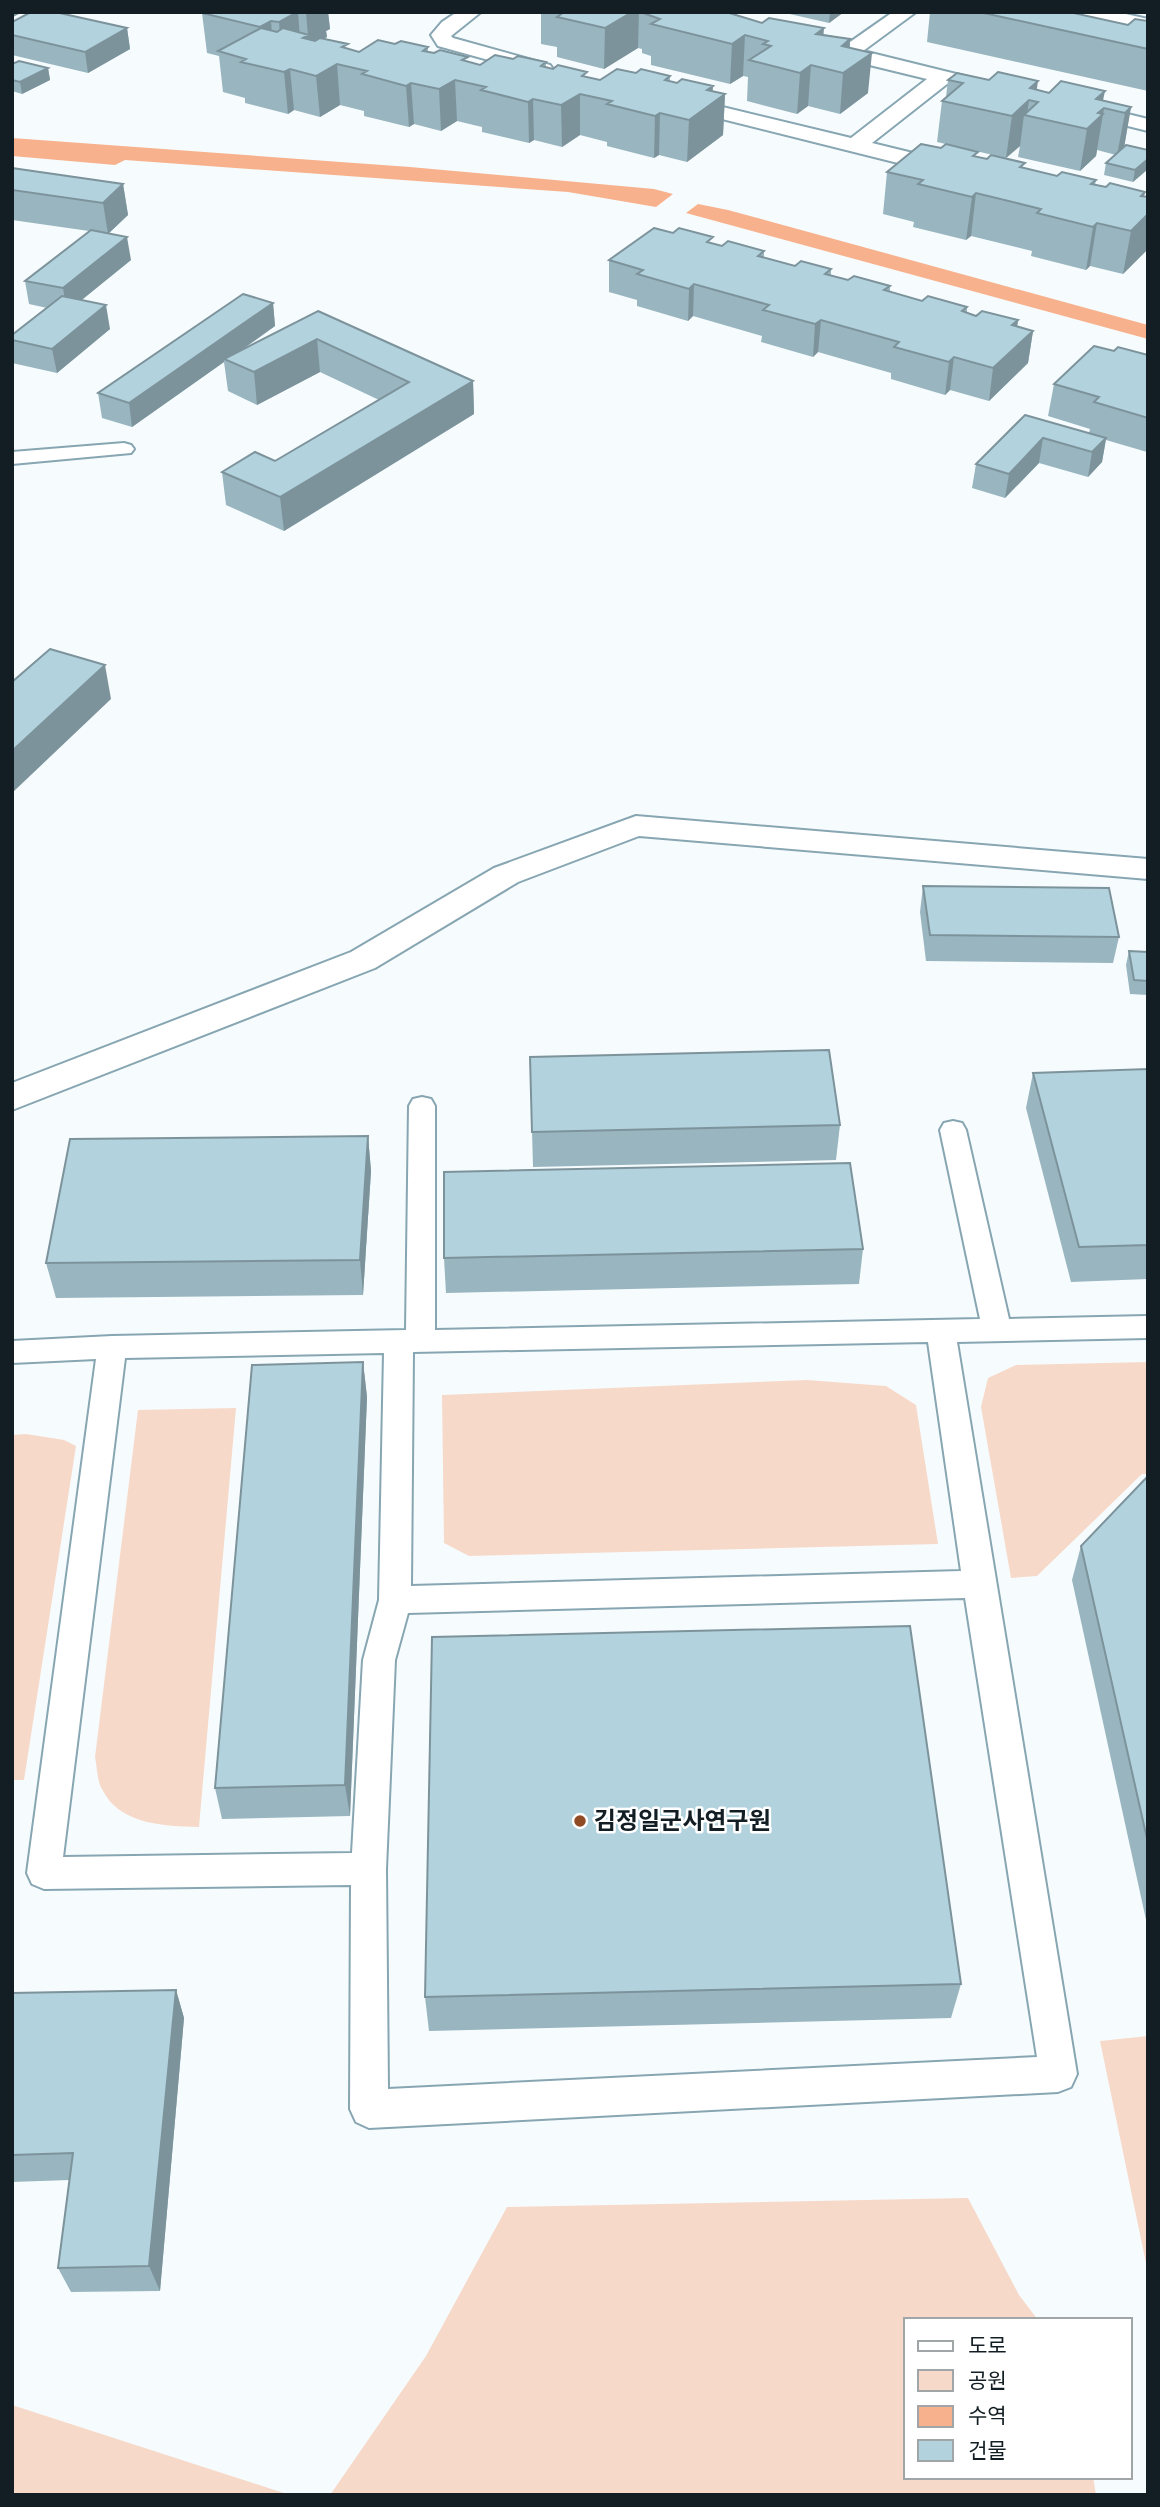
<svg xmlns="http://www.w3.org/2000/svg" width="1160" height="2507" font-family="'Public Sans','Noto Sans KR',sans-serif">
	<style>
		.green { fill: #f7d9ca }
		.water { fill: #f8b18d }
		.lines { fill: none; stroke-linecap: round; stroke-linejoin: round }
		.service-casing { stroke: #87a6b2; stroke-width: 4 }
		.minor-casing { stroke: #87a6b2; stroke-width: 4 }
		.tertiary-casing { stroke: #87a6b2; stroke-width: 4 }
		.service { fill: #fff; fill-rule: evenodd }
		.minor { fill: #fff; fill-rule: evenodd }
		.tertiary { fill: #fff; fill-rule: evenodd }
		.wall { fill: #99b5bf }
		.shaded-wall { fill: #7d939b }
		.building { fill: #b2d2de; stroke: #7d939b; stroke-width: 2 }
		.poi-dot { fill: #914b24; stroke: #fff; stroke-width: 2.5 }
		.labels { text-anchor: middle; stroke-width: 5; stroke-linejoin: round; paint-order: stroke }
		.near-poi-label { font-size: 24px; font-weight: bold; fill: #121e23; stroke: #fff; text-anchor: start }
	</style>
	<rect width="100%" height="100%" fill="#f6fcfe"/>
	<g class="green">
		<polygon points="1148,1362 1148,1474 1142,1474 1037,1576 1011,1578 981,1407 988,1378 1016,1365"/>
		<polygon points="807,1380 886,1386 916,1405 938,1544 469,1556 444,1543 442,1395"/>
		<path d="M236,1408L199,1827C165,1826 119,1825 102,1789C97,1781 97,1766 95,1757L138,1410Z"/>
		<polygon points="26,1434 64,1440 76,1446 24,1780 12,1780 12,1435"/>
		<polygon points="1148,2036 1148,2273 1100,2041"/>
		<polygon points="968,2198 1019,2295 1038,2320 906,2320 906,2477 1093,2477 1096,2495 330,2495 426,2356 507,2207"/>
		<polygon points="12,2405 290,2495 12,2495"/>
	</g>
	<g class="water">
		<polygon points="12,138 410,167 654,189 673,194 656,207 568,192 125,160 115,165 12,156"/>
		<polygon points="698,204 728,210 1148,325 1148,339 686,213"/>
	</g>
	<g class="lines">
		<defs>
			<g id="service">
				<polygon points="124,443 131,445 134,449 131,453 12,464 12,452"/>
				<path d="M422,1097L431,1099L435,1106V1330L980,1319L940,1130L944,1123L953,1121L962,1123L966,1130L1009,1319L1148,1316V1338L957,1342L1077,2074L1071,2087L1058,2092L369,2128L356,2122L350,2109L351,1885L44,1889L32,1884L27,1873L96,1359L12,1363V1341L112,1336L406,1330L409,1106L413,1099ZM928,1342L961,1571L411,1586L413,1352ZM384,1353L379,1600L363,1660L352,1853L63,1857L125,1358ZM965,1598L1037,2057L388,2089L386,1869L395,1660L408,1613Z"/>
			</g>
			<g id="minor">
				<polygon points="457,12 481,12 451,36 453,38 550,65 553,69 550,73 543,75 438,46 431,35 442,22"/>
				<polygon points="893,12 916,12 863,51 1009,87 1012,91 1009,95 1002,97 947,84 872,143 962,165 965,170 962,175 954,177 666,105 663,101 666,97 673,95 851,138 927,79 812,51 809,47 812,43 819,41 843,47"/>
				<polygon points="1078,102 1148,119 1148,131 1071,112 1068,108 1071,104"/>
				<polygon points="636,816 1148,859 1148,879 639,836 518,882 375,968 12,1110 12,1083 351,952 494,868"/>
			</g>
			<polygon id="tertiary" points="1079,12 1117,12 1148,19 1148,31 1082,16"/>
		</defs>
		<use href="#service" class="service-casing"/>
		<use href="#minor" class="minor-casing"/>
		<use href="#tertiary" class="tertiary-casing"/>
		<use href="#service" class="service"/>
		<use href="#minor" class="minor"/>
		<use href="#tertiary" class="tertiary"/>
	</g>
	<g class="wall">
		<polygon points="204,12 328,12 330,29 326,31 327,37 324,39 348,49 359,52 395,44 428,47 428,52 480,65 513,59 546,62 546,67 600,80 636,73 670,76 670,81 725,94 723,135 687,162 659,155 654,158 607,146 607,142 580,135 562,147 534,140 529,143 482,132 482,127 457,121 441,131 414,124 409,127 364,116 364,111 340,105 320,117 294,110 288,114 245,103 245,98 223,92 219,56 207,53 202,13"/>
		<polygon points="541,12 726,12 762,23 850,39 850,48 868,93 840,114 808,106 797,114 747,101 748,77 743,76 730,84 651,65 651,56 642,53 642,49 638,48 604,69 557,57 557,47 541,44"/>
		<polygon points="781,12 844,12 829,23"/>
		<polygon points="930,12 1069,12 1128,25 1148,21 1148,91 927,42"/>
		<polygon points="12,22 127,28 130,49 88,73 12,55"/>
		<polygon points="12,64 48,68 50,80 22,94 12,91"/>
		<polygon points="948,80 1037,90 1103,101 1131,107 1124,147 1148,150 1148,169 1133,182 1104,175 1106,163 1116,155 1097,150 1096,156 1080,171 1018,157 1020,146 1006,158 937,142 942,101 946,97"/>
		<polygon points="977,157 1057,176 1096,180 1095,185 1148,197 1148,249 1123,274 1090,266 1086,270 1031,256 1032,251 971,236 966,240 913,227 914,222 883,214 887,172"/>
		<polygon points="12,168 123,184 128,215 109,233 131,260 81,300 110,329 57,373 12,363 12,335 47,308 29,304 25,281 89,231 12,220"/>
		<polygon points="713,244 722,246 764,251 764,257 795,266 831,269 831,276 848,280 890,286 890,292 922,301 967,307 967,313 976,316 1018,320 1017,327 1033,331 1028,363 989,401 950,390 945,395 891,379 891,373 818,352 813,357 761,342 762,336 693,316 688,321 637,306 637,300 609,292 609,260"/>
		<polygon points="273,303 275,326 242,350 318,311 473,381 474,414 284,531 226,505 222,472 275,461 379,400 320,372 257,405 228,391 224,362 132,427 102,418 98,393"/>
		<polygon points="1114,351 1148,355 1148,451 1147,452 1106,440 1102,462 1088,477 1039,463 1005,498 972,488 976,464 1025,415 1089,433 1090,429 1048,416 1054,384"/>
		<polygon points="923,886 1119,937 1113,963 926,961 920,912"/>
		<polygon points="1129,951 1148,952 1148,995 1130,994 1126,965"/>
		<polygon points="530,1057 840,1125 836,1160 533,1167"/>
		<polygon points="1148,1069 1148,1279 1071,1282 1026,1108 1033,1073"/>
		<polygon points="368,1136 371,1171 363,1295 56,1298 46,1263"/>
		<polygon points="863,1249 859,1284 446,1293 444,1258"/>
		<polygon points="363,1362 367,1397 350,1816 222,1819 215,1788"/>
		<polygon points="1148,1476 1148,1929 1072,1580 1081,1546"/>
		<polygon points="961,1984 951,2018 429,2031 425,1997"/>
		<polygon points="176,1990 184,2018 160,2291 71,2292 58,2268 69,2180 12,2182 12,1993"/>
	</g>
	<g class="shaded-wall">
		<polygon points="12,12 23,12 13,17"/>
		<polygon points="298,12 301,52 282,63 279,22"/>
		<polygon points="306,12 328,12 330,29 326,31 327,37 310,46 303,38 308,36"/>
		<polygon points="632,12 639,12 638,48 604,69 605,28"/>
		<polygon points="830,12 844,12 829,23"/>
		<polygon points="271,21 274,61 264,67 260,27"/>
		<polygon points="127,28 130,49 88,73 85,52"/>
		<polygon points="824,28 821,68 816,34"/>
		<polygon points="745,35 743,76 730,84 732,44"/>
		<polygon points="850,39 848,70 872,53 868,93 840,114 843,73 842,46"/>
		<polygon points="337,64 340,105 320,117 316,76"/>
		<polygon points="811,65 808,106 797,114 800,73"/>
		<polygon points="48,68 50,80 22,94 20,82"/>
		<polygon points="290,69 294,110 288,114 284,72"/>
		<polygon points="455,80 457,121 441,131 439,89"/>
		<polygon points="1038,81 1035,102 1029,100 1027,116 1024,115 1020,146 1006,158 1012,116 1030,88"/>
		<polygon points="411,83 414,124 409,127 406,86"/>
		<polygon points="713,86 712,103 725,94 723,135 687,162 689,120 707,90"/>
		<polygon points="1105,91 1101,110 1104,108 1096,156 1080,171 1087,129 1096,99"/>
		<polygon points="580,94 580,135 562,147 561,105"/>
		<polygon points="533,99 534,140 529,143 528,102"/>
		<polygon points="1131,107 1124,148 1117,155 1125,113"/>
		<polygon points="660,113 659,155 654,158 655,116"/>
		<polygon points="1148,159 1148,169 1133,182 1135,170"/>
		<polygon points="123,184 128,215 108,234 103,203"/>
		<polygon points="1145,192 1139,222 1148,214 1148,249 1123,274 1131,231 1141,196"/>
		<polygon points="976,193 971,236 966,240 972,197"/>
		<polygon points="1097,223 1090,266 1086,270 1093,227"/>
		<polygon points="127,237 131,260 67,312 63,288"/>
		<polygon points="694,284 693,316 688,321 689,289"/>
		<polygon points="273,303 275,326 227,360 224,359 224,362 132,427 129,403"/>
		<polygon points="106,305 110,329 57,373 52,349"/>
		<polygon points="821,320 818,352 813,357 815,324"/>
		<polygon points="1018,320 1014,349 1033,331 1028,363 989,401 993,368 1012,325"/>
		<polygon points="317,339 320,372 257,405 254,372"/>
		<polygon points="954,357 950,390 945,395 949,362"/>
		<polygon points="473,381 474,414 284,531 280,497"/>
		<polygon points="1043,438 1039,463 1005,498 1009,474"/>
		<polygon points="1106,438 1102,462 1088,477 1092,452"/>
		<polygon points="105,665 111,699 12,793 12,751"/>
		<polygon points="368,1136 371,1171 363,1295 360,1260"/>
		<polygon points="363,1362 367,1397 350,1816 345,1785"/>
		<polygon points="176,1990 184,2018 160,2291 149,2266"/>
	</g>
	<g class="building">
		<polygon points="31,12 55,12 127,28 85,52 12,35 12,22"/>
		<polygon points="204,12 297,12 279,22 271,21 260,27 202,13"/>
		<polygon points="564,12 632,12 605,28 557,17"/>
		<polygon points="726,12 762,23 769,18 824,28 816,34 850,39 842,46 872,53 843,73 811,65 800,73 749,60 771,46 763,44 768,41 745,35 732,44 651,24 660,19 643,13"/>
		<polygon points="979,12 1069,12 1128,25 1135,19 1148,21 1148,49"/>
		<polygon points="261,28 277,32 283,28 309,35 303,38 315,41 320,38 348,44 342,47 359,52 378,40 395,44 401,41 428,47 423,51 434,53 440,50 468,57 462,60 480,65 495,55 513,59 518,56 546,62 541,66 553,69 558,65 587,72 582,76 600,80 617,69 636,73 641,69 670,76 665,80 677,83 682,79 713,86 707,90 725,94 689,120 660,113 655,116 607,104 612,101 580,94 561,105 533,99 528,102 481,90 486,87 455,80 439,89 411,83 406,86 362,74 367,71 337,64 316,76 290,69 284,72 241,62 246,59 218,51"/>
		<polygon points="19,61 48,68 20,82 12,80 12,64"/>
		<polygon points="998,72 1038,81 1030,88 1049,93 1061,81 1105,91 1096,99 1131,107 1125,113 1104,108 1098,113 1103,114 1087,129 1024,115 1038,102 1029,100 1012,116 942,101 963,83 948,80 957,73 989,80"/>
		<polygon points="921,144 941,148 946,144 978,152 973,156 987,159 991,155 1025,163 1020,167 1057,176 1062,172 1096,180 1091,184 1106,187 1110,183 1145,192 1141,196 1148,197 1148,214 1131,231 1097,223 1093,227 1037,213 1041,209 976,193 972,197 918,184 923,180 887,172"/>
		<polygon points="1126,145 1148,150 1148,159 1135,170 1106,163"/>
		<polygon points="12,168 123,184 103,203 12,190"/>
		<polygon points="654,228 673,233 679,228 713,237 707,242 722,246 728,241 764,251 758,256 795,266 801,261 831,269 825,274 848,280 854,276 890,286 884,290 922,301 928,296 967,307 962,311 976,316 982,311 1018,320 1012,325 1033,331 993,368 954,357 949,362 894,347 899,342 821,320 815,324 763,310 769,305 694,284 689,289 637,274 643,270 609,260"/>
		<polygon points="91,230 127,237 63,288 25,281"/>
		<polygon points="243,294 273,303 129,403 98,393"/>
		<polygon points="62,296 106,305 52,349 12,340 12,335"/>
		<polygon points="318,311 473,381 280,497 222,472 255,452 275,461 409,382 317,339 254,372 224,359"/>
		<polygon points="1094,346 1114,351 1118,347 1148,355 1148,418 1094,402 1099,397 1054,384"/>
		<polygon points="1025,415 1106,438 1092,452 1043,438 1009,474 976,464"/>
		<polygon points="50,649 105,665 12,751 12,682"/>
		<polygon points="923,886 1109,888 1119,937 930,935"/>
		<polygon points="1129,951 1148,952 1148,981 1134,980"/>
		<polygon points="829,1050 840,1125 532,1132 530,1057"/>
		<polygon points="1148,1069 1148,1245 1079,1247 1033,1073"/>
		<polygon points="368,1136 360,1260 46,1263 70,1139"/>
		<polygon points="850,1163 863,1249 444,1258 444,1172"/>
		<polygon points="363,1362 345,1785 215,1788 252,1365"/>
		<polygon points="1148,1476 1148,1843 1081,1546"/>
		<polygon points="910,1626 961,1984 425,1997 432,1637"/>
		<polygon points="176,1990 149,2266 58,2268 73,2153 12,2155 12,1993"/>
	</g>
	<circle class="poi-dot" cx="580" cy="1821" r="7"/>
	<g class="labels">
		<g class="near-poi-label">
			<text x="594" y="1829">김정일군사연구원</text>
		</g>
	</g>
	<rect width="1160" height="2507" fill="none" stroke="#121e23" stroke-width="28"/>
	<rect x="904" y="2318" width="228" height="161" fill="#ffffff" stroke="#a0a5a7" stroke-width="2"/>
	<rect x="918" y="2341" width="35" height="10" fill="#ffffff" stroke="#a0a5a7" stroke-width="2"/>
	<text x="968" y="2353" font-size="21" fill="#121e23">도로</text>
	<rect x="918" y="2370" width="35" height="21" fill="#f7d9ca" stroke="#a0a5a7" stroke-width="2"/>
	<text x="968" y="2388" font-size="21" fill="#121e23">공원</text>
	<rect x="918" y="2406" width="35" height="21" fill="#f8b18d" stroke="#a0a5a7" stroke-width="2"/>
	<text x="968" y="2423" font-size="21" fill="#121e23">수역</text>
	<rect x="918" y="2440" width="35" height="21" fill="#b2d2de" stroke="#a0a5a7" stroke-width="2"/>
	<text x="968" y="2458" font-size="21" fill="#121e23">건물</text>
</svg>
